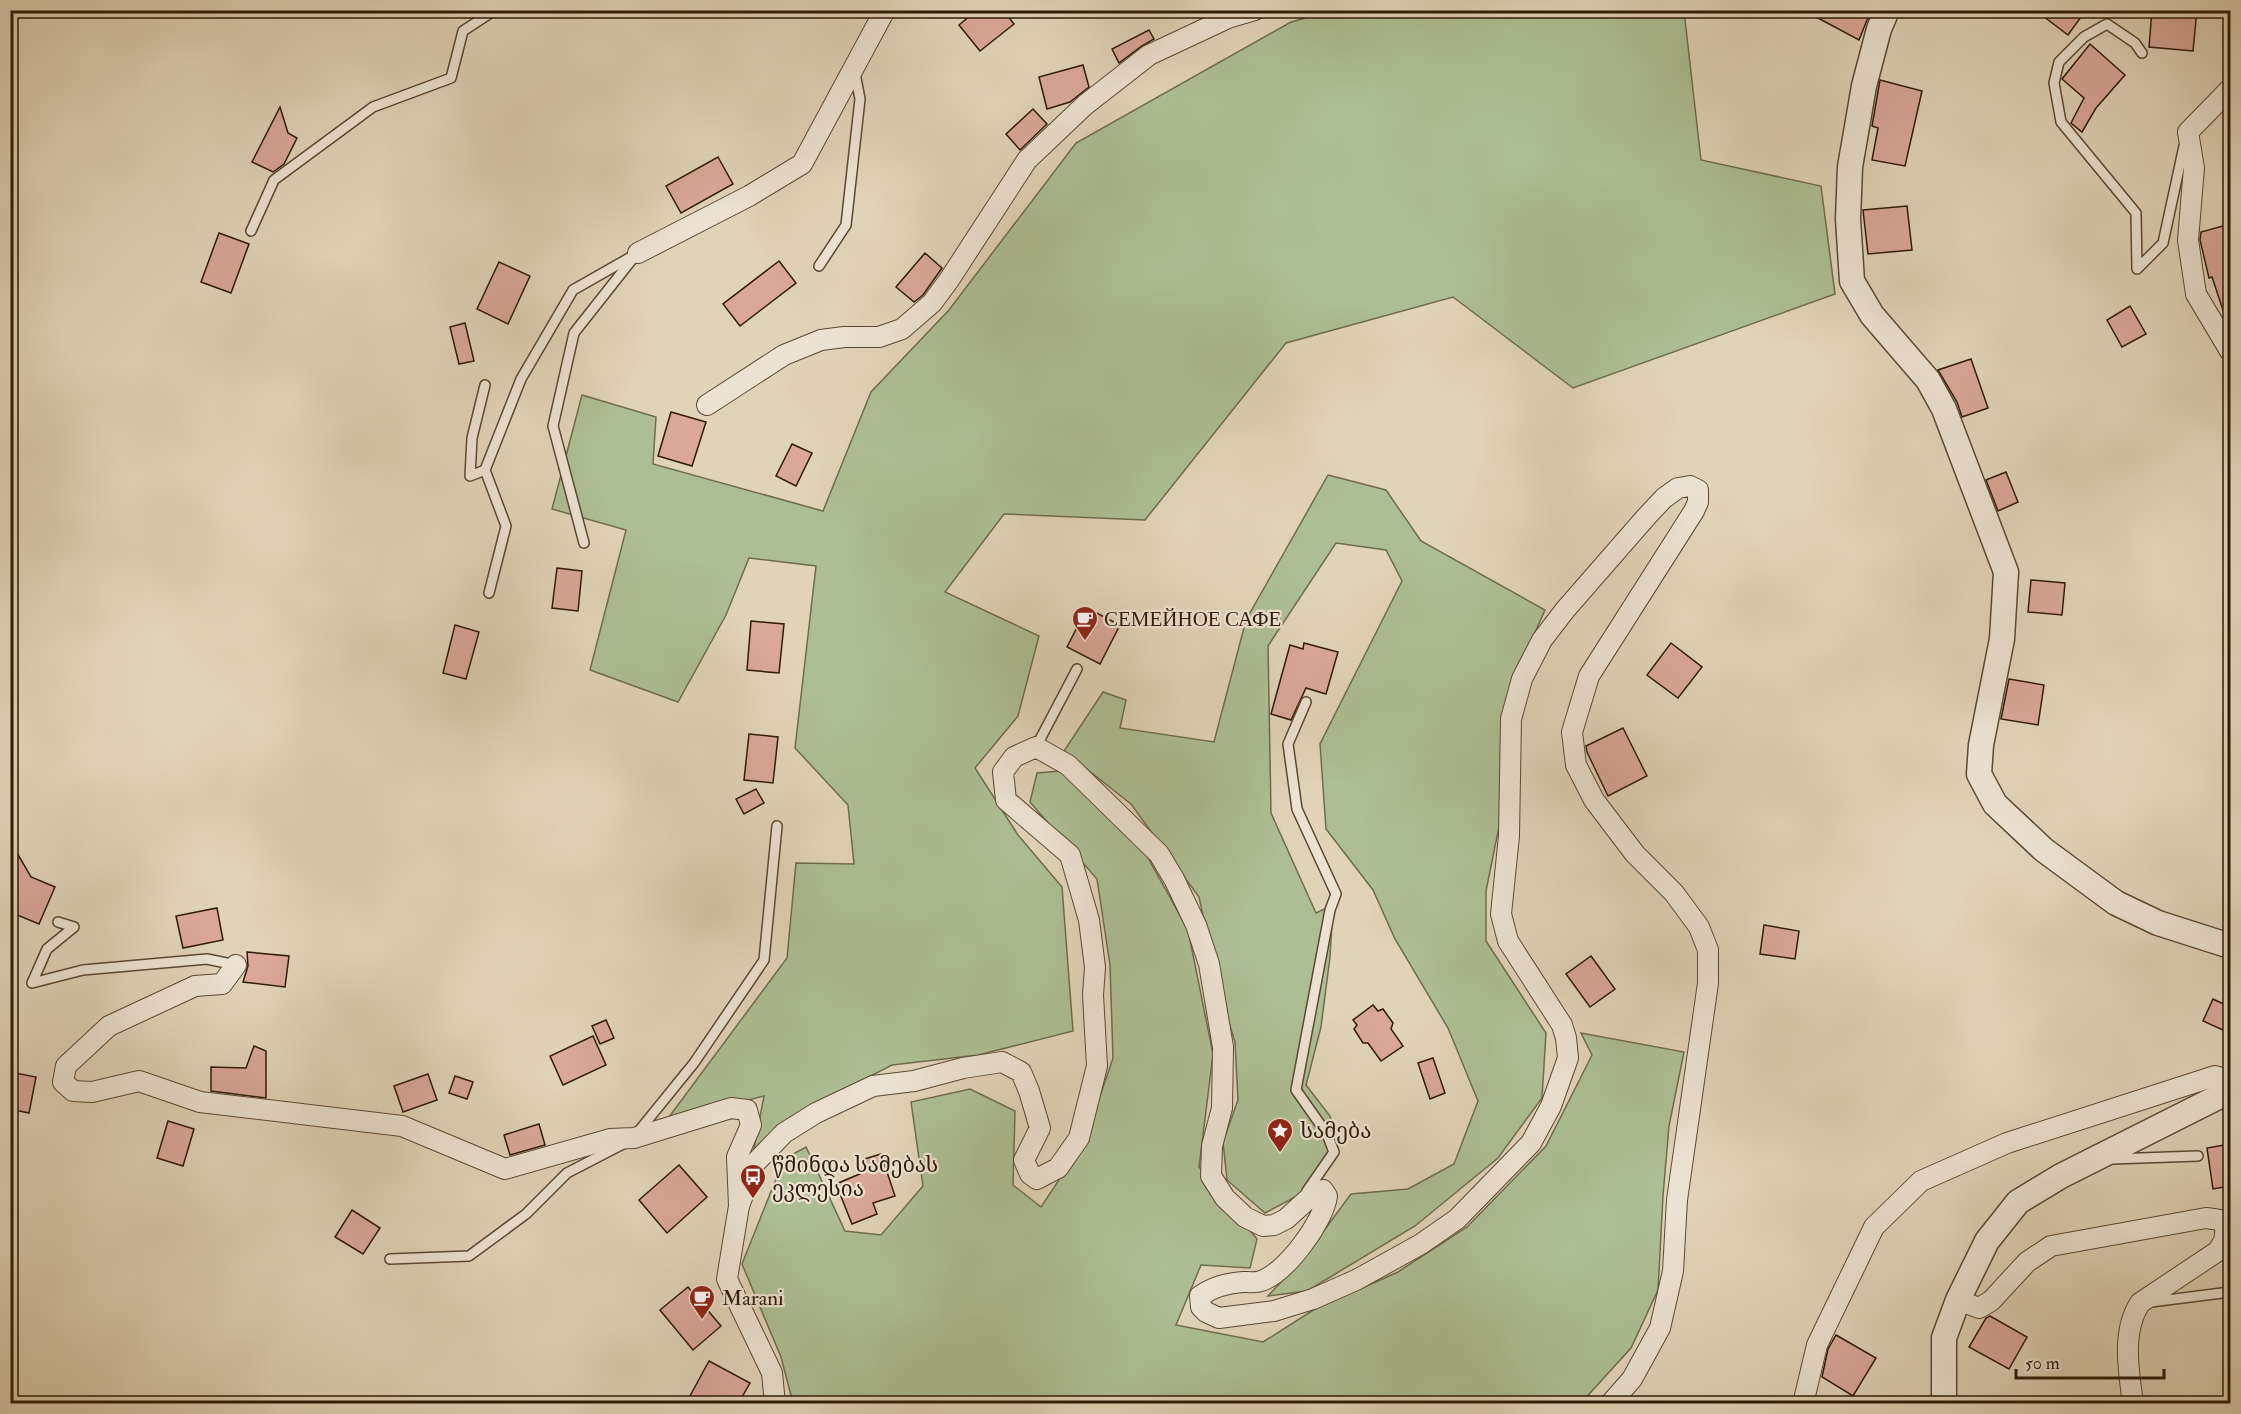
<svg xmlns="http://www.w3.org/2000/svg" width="2241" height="1414" font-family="'IM FELL Double Pica','Noto Serif Georgian',serif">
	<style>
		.green { fill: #adbe94; stroke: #6e6c4e; stroke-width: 1.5 }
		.building { fill: #daa799; stroke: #2e1a07; stroke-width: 1.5 }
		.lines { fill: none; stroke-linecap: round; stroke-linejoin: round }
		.service-casing { stroke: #5b4833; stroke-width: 12 }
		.minor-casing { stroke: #5b4833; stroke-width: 22 }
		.tertiary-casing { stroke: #5b4833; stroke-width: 27 }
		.service { stroke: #ece2d1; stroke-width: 9 }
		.minor { stroke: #ece2d1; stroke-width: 20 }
		.tertiary { stroke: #ece2d1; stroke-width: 24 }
		.labels { text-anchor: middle; stroke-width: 4.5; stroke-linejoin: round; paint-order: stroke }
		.poi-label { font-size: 21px; fill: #2e1a07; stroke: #ece2d1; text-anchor: start }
	</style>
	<rect width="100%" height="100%" fill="#e1d3b8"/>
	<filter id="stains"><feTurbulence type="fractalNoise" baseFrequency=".00333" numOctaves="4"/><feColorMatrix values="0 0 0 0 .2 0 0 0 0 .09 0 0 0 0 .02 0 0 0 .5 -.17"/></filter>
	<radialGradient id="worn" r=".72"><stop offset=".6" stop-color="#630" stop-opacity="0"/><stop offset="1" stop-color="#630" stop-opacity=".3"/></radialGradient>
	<g class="green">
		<polygon points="1331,11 1684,11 1701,160 1821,186 1835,294 1573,388 1453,297 1286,343 1145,520 1004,514 945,592 1039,636 1018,716 975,768 1018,835 1062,887 1073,1031 978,1055 892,1065 802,1111 752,1159 764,1096 666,1121 787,958 796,863 854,864 848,805 795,748 816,566 749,558 726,615 678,702 590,670 626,530 552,509 582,395 656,417 653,464 823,511 871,392 949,310 1076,143 1291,22"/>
		<polygon points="1328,475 1386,490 1421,541 1545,610 1515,677 1501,721 1502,812 1486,891 1486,941 1546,1033 1542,1098 1498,1158 1415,1226 1307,1291 1268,1296 1306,1255 1351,1194 1408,1189 1454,1164 1478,1101 1448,1028 1395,939 1373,890 1326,829 1320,744 1402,581 1386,550 1336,543 1268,646 1271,813 1316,913 1333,905 1330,957 1321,1027 1306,1085 1330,1116 1338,1140 1299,1195 1265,1213 1227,1180 1223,1142 1238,1100 1235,1042 1220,994 1199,897 1131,804 1064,751 1103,692 1126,700 1120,728 1214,742 1246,620"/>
		<polygon points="1060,771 1142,847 1188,930 1213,1054 1199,1167 1257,1239 1250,1268 1201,1265 1176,1325 1263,1342 1315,1309 1398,1272 1467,1227 1546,1146 1592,1055 1581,1033 1684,1052 1669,1126 1663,1196 1658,1290 1631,1348 1581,1403 793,1403 781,1357 742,1264 784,1159 806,1147 845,1231 881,1235 923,1186 911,1102 970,1089 1015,1111 1013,1185 1041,1207 1085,1141 1113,1058 1110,965 1097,879 1030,802 1037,773"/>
	</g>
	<g class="building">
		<polygon points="977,10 1003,10 1014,24 980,51 959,25"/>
		<polygon points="1803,10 1871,10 1859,40"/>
		<polygon points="2035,10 2086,10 2068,35"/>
		<polygon points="2152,10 2197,10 2193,51 2149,47"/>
		<polygon points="1149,30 1154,39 1142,46 1119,63 1112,49"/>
		<polygon points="2090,44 2125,75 2096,108 2082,132 2071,123 2084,98 2062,79"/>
		<polygon points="1083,65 1089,87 1070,102 1047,109 1039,77"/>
		<polygon points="1880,80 1922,91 1905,166 1872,160 1878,128 1872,126"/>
		<polygon points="280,107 288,133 297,138 284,164 273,172 252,162"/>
		<polygon points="1033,109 1047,124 1020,150 1006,134"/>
		<polygon points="718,157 733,184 681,213 666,186"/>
		<polygon points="1907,206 1912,250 1868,254 1863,210"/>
		<polygon points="2230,224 2230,325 2228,325 2212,277 2209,278 2200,240 2201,232"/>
		<polygon points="219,233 249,244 231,293 201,282"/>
		<polygon points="925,253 942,268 923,295 914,302 896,287"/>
		<polygon points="779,261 796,283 740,326 723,304"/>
		<polygon points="499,262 530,276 508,324 477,309"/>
		<polygon points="2130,306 2146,334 2122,347 2107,320"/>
		<polygon points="465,323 474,361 459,364 450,327"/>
		<polygon points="1971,359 1988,408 1962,417 1957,402 1938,370"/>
		<polygon points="671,412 706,422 692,466 658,456"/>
		<polygon points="792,444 812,453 796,486 776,476"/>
		<polygon points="2006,472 2018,502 1998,511 1986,480"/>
		<polygon points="557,568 582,571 578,611 552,608"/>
		<polygon points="2031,580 2065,583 2062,615 2028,612"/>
		<polygon points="1087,608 1120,625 1100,664 1067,647"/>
		<polygon points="751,621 784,624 779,673 747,670"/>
		<polygon points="455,625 479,632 466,679 443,673"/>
		<polygon points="1304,643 1338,652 1326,694 1306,688 1291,720 1271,714 1290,645 1303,649"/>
		<polygon points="1671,643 1702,667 1678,698 1647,675"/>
		<polygon points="2009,679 2044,685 2038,725 2001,719"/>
		<polygon points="1623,728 1647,776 1608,796 1587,752 1586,746"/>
		<polygon points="749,734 778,737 773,783 744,780"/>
		<polygon points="756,789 764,803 744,814 736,799"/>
		<polygon points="10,841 31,877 55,887 39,924 10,912 10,895 16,881 10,871"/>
		<polygon points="217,908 223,940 183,948 176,916"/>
		<polygon points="1764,925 1799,931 1795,959 1760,954"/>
		<polygon points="247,952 289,956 285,987 243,982 248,966"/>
		<polygon points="1591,956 1615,989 1590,1007 1566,974"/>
		<polygon points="2213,999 2230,1007 2230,1020 2225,1031 2203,1021"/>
		<polygon points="1373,1005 1378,1011 1383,1009 1393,1023 1391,1029 1403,1046 1381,1061 1368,1043 1363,1043 1354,1029 1357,1025 1353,1020"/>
		<polygon points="606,1020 614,1038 600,1044 592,1026"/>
		<polygon points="593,1036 606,1065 563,1085 550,1056"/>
		<polygon points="254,1046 266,1051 266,1098 211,1091 211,1067 246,1068"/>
		<polygon points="1433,1058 1445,1093 1430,1099 1418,1063"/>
		<polygon points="10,1072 36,1077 29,1113 10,1109"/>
		<polygon points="428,1074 437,1100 403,1112 394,1086"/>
		<polygon points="455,1076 473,1082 467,1099 449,1093"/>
		<polygon points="168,1121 194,1129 183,1166 157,1158"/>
		<polygon points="539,1124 545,1145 510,1155 504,1135"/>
		<polygon points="2230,1144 2230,1186 2213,1189 2207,1148"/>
		<polygon points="881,1154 895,1196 873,1203 877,1214 852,1224 836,1184 862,1173 858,1161"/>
		<polygon points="679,1165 707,1197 667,1233 639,1200"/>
		<polygon points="352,1210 380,1228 363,1254 335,1237"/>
		<polygon points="688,1287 721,1326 693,1350 660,1310"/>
		<polygon points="1990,1316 2027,1337 2009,1369 1969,1347 1986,1318"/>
		<polygon points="1836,1335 1876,1358 1853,1396 1822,1377 1828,1349"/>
		<polygon points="709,1361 750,1383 738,1404 703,1404 690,1396"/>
	</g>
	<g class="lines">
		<defs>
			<g id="service">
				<polyline points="526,10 544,10"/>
				<polyline points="2142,53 2135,43 2107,24 2084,37 2059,62 2054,83 2061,122 2136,213 2137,269 2163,243 2184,146"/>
				<polyline points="251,231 274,180 373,107 451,78 463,31 495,10"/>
				<polyline points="819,266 846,225 860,99 855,73"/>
				<polyline points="485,385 472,438 470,476 485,470"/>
				<polyline points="584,543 553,426 574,333 634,257"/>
				<polyline points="489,593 506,526 485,470 521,379 573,290 638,253"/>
				<polyline points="1306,702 1288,744 1297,809 1336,894 1330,910 1296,1090 1327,1134 1334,1152 1307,1191"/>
				<polyline points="1036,747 1077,669"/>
				<polyline points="58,922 74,927 47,949 32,983 83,970 207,959 236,965"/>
				<polyline points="638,1132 694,1063 764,960 777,826"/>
				<polyline points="2112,1159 2198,1156"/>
				<polyline points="390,1259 469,1256 526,1214 567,1173 623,1144"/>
				<polyline points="2151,1302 2230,1292"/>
			</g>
			<g id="minor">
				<polyline points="2230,89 2188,132 2194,168 2188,240 2196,294 2230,351"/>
				<polyline points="638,253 749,196 802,164 885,10"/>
				<polyline points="707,405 784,355 821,340 844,337 879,337 902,329 932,303 949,280 1027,160 1085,105 1149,55 1228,18 1255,10"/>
				<polyline points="236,965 222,984 195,986 109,1026 66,1066 63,1082 73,1091 92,1092 139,1081 200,1102 402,1126 505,1169 610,1139 634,1138 731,1108 747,1110 751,1125 737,1157 739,1206 727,1279 772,1373 775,1404"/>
				<path d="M739,1206L755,1163L784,1133L816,1113L873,1086L914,1081L963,1068L1002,1062L1021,1072L1029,1091L1040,1128L1024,1160L1030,1174L1037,1179L1058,1168L1079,1138L1097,1066L1093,995L1095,967L1089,920L1070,855L1006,800L1003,772L1014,757L1036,747L1068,765L1159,854L1174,879L1196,925L1209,964L1223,1047L1222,1108L1212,1146L1211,1176L1225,1198L1245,1217L1263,1226L1274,1225L1286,1219L1317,1191L1323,1190L1327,1196C1324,1221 1286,1273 1261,1281C1256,1283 1248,1282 1243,1282C1227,1283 1213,1287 1200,1296L1201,1307L1206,1312L1219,1318L1274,1311L1313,1299L1356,1280L1421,1244L1457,1219L1531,1143L1551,1106L1568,1058L1566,1038L1562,1025L1508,941L1501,914L1509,836L1511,719L1522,679L1542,640L1565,610L1647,516L1664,498L1678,488L1690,486L1698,490V502L1694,511L1589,676L1572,732L1576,765L1594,800L1635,854L1674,893L1699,927L1708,950V983L1677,1200L1673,1271L1660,1328L1632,1379L1610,1404"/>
				<path d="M1958,1300L1979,1308L1991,1301L2027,1262L2051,1246L2206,1218L2220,1220L2226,1227L2224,1241L2218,1251L2140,1303C2121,1332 2129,1372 2133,1404"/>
				<polyline points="1803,1404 1817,1345 1874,1227 1921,1181 2007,1143 2215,1076 2230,1081"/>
			</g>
			<g id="tertiary">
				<polyline points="1887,10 1879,29 1864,86 1850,167 1848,219 1852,281 1872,315 1928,380 1944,409 2006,572 2002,639 1981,745 1979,774 1995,804 2044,850 2116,903 2158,923 2230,946"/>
				<polyline points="1944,1404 1944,1338 1958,1300 1987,1241 2018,1202 2061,1176 2230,1091"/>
			</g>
		</defs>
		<use href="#service" class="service-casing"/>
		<use href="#minor" class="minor-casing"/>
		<use href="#tertiary" class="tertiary-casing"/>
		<use href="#service" class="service"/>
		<use href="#minor" class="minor"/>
		<use href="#tertiary" class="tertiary"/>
	</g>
	<defs>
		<symbol id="cafe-pin" viewBox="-11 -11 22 30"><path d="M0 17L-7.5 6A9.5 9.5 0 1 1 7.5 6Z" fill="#8f2418" stroke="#ece2d1"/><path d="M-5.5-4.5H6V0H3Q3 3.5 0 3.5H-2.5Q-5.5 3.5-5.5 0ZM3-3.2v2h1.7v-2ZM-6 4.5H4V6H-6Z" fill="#fff"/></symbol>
		<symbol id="sight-pin" viewBox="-11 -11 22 30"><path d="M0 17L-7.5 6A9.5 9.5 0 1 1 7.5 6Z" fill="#8f2418" stroke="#ece2d1"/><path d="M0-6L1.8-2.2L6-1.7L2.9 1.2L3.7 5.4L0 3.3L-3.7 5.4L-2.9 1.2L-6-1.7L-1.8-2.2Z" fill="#fff"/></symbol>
		<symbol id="bus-pin" viewBox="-11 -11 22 30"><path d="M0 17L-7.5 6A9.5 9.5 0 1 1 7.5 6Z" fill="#8f2418" stroke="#ece2d1"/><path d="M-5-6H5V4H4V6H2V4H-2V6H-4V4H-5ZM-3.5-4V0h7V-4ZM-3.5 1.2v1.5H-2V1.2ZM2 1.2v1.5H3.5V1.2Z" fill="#fff"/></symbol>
	</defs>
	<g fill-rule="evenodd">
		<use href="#cafe-pin" x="1070" y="604" width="30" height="40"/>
		<use href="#sight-pin" x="1265" y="1116" width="30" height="40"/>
		<use href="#bus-pin" x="738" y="1162" width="30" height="40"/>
		<use href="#cafe-pin" x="687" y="1283" width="30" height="40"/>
	</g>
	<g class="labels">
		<g class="poi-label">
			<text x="1104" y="626">СЕМЕЙНОЕ САФЕ</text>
			<text x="1300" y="1138">სამება</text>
			<text x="772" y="1172">წმინდა სამებას<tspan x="772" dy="24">ეკლესია</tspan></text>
			<text x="722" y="1305">Marani</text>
		</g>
	</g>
	<rect width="2241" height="1414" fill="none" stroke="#e1d3b8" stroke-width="36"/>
	<rect x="12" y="12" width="2217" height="1390" fill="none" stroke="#2e1a07" stroke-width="3"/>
	<rect x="18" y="18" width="2205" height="1378" fill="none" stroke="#2e1a07" stroke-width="1.5"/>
	<path d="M2016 1369v9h148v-9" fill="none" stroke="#2e1a07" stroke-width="3"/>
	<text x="2025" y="1369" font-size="18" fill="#2e1a07" stroke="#ece2d1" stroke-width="4.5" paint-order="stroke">50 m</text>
	<rect width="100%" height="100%" filter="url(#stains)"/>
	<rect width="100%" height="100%" fill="url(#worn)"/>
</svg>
